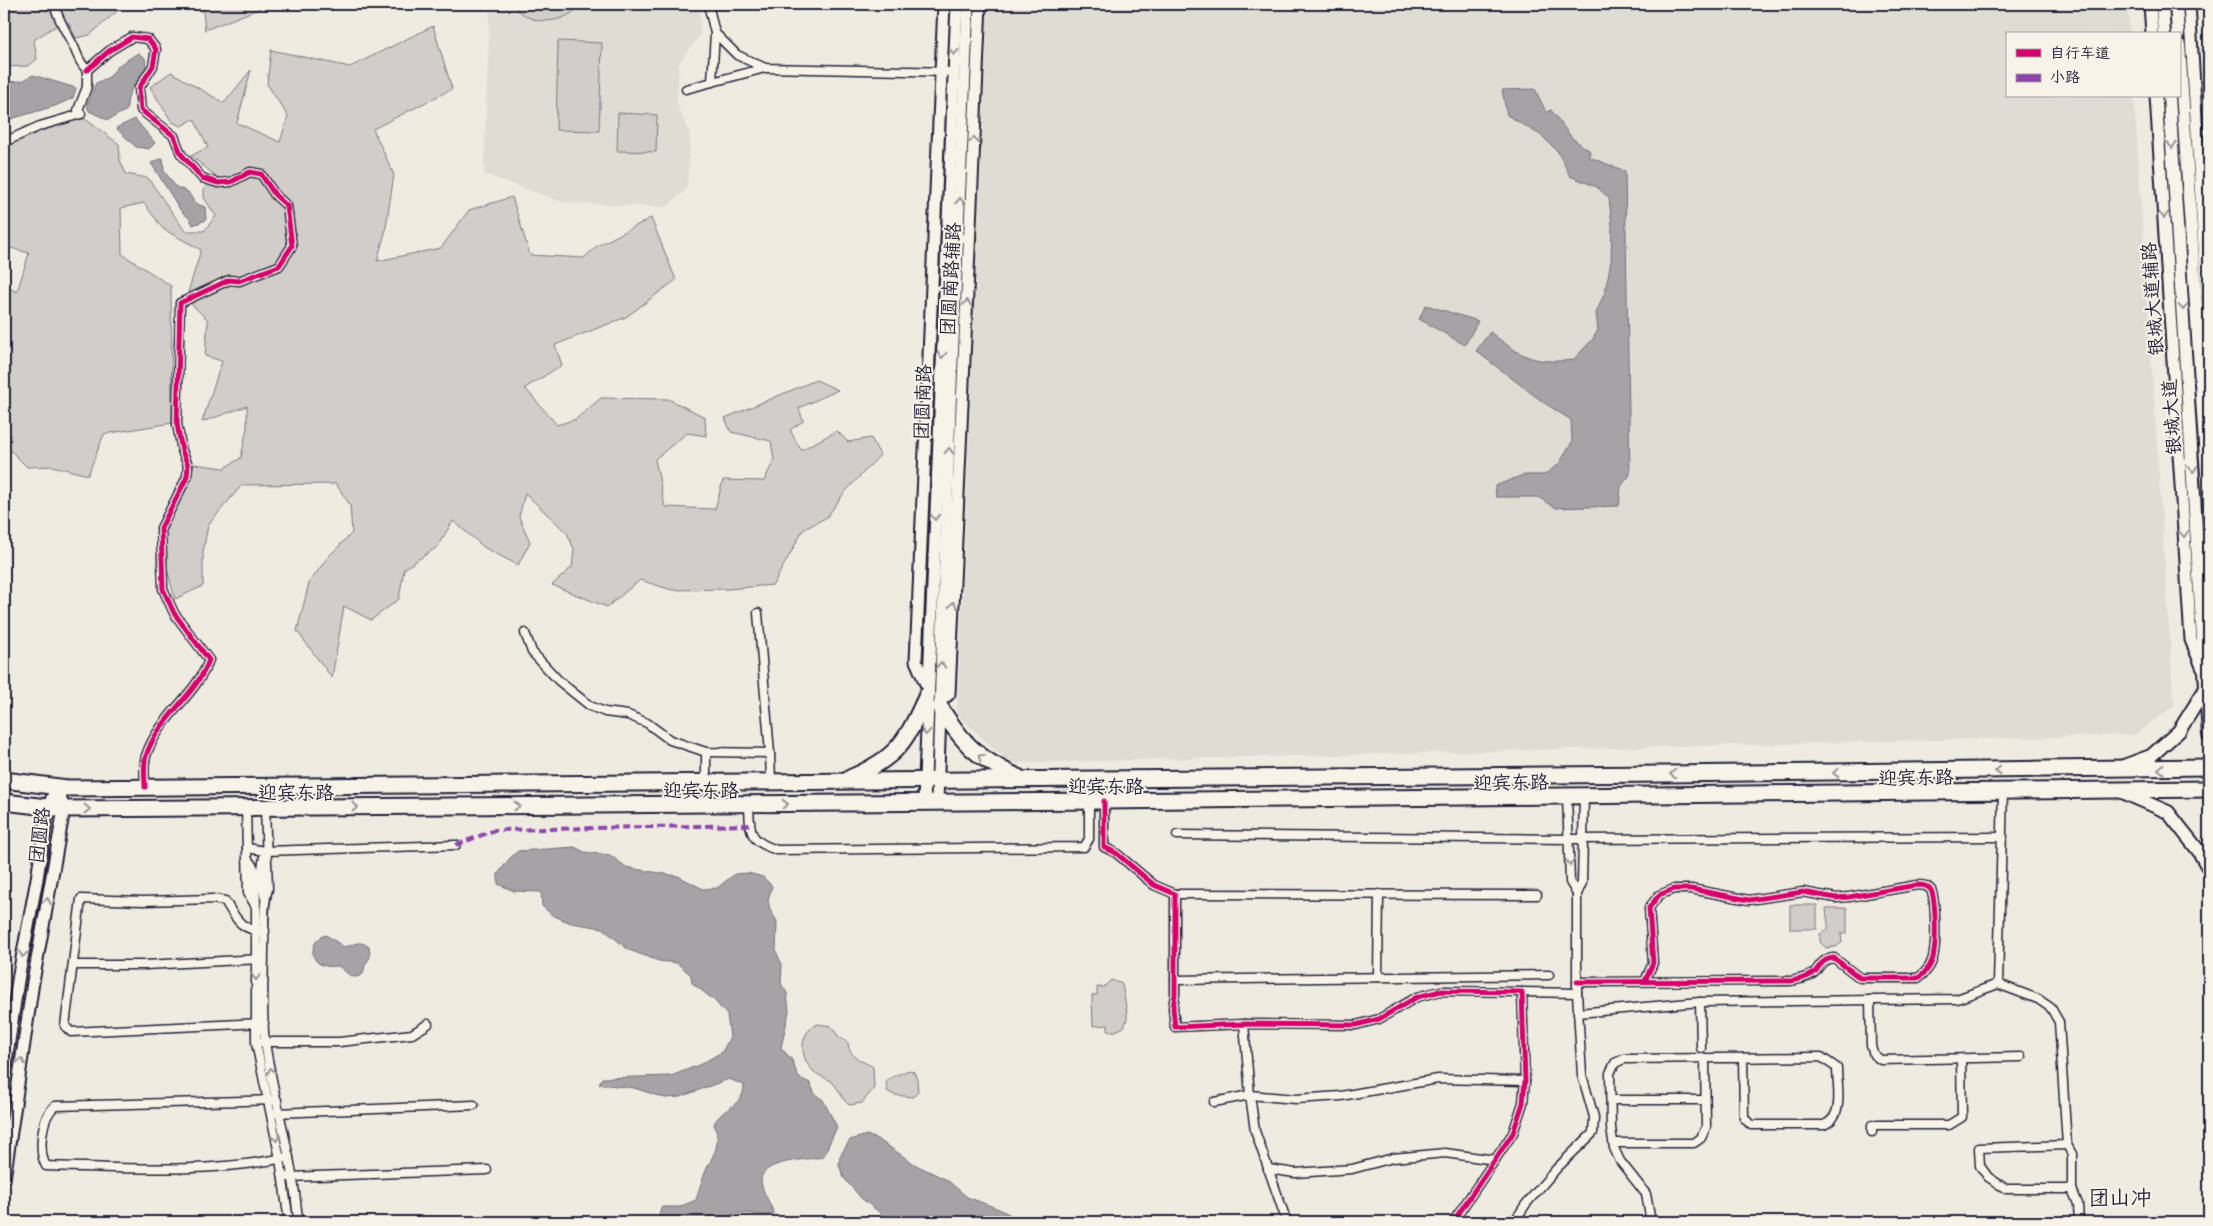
<svg xmlns="http://www.w3.org/2000/svg" width="2213" height="1226" font-family="Mynerve,'LXGW WenKai TC',sans-serif">
	<style>
		.built { fill: #dfdcd4 }
		.green { fill: #d1cdc9; stroke: #7a7882 }
		.water { fill: #a6a3a6; stroke: #716f7b }
		.lines { fill: none; stroke-linecap: round; stroke-linejoin: round }
		.street-casing { stroke: #22223b; stroke-width: 11 }
		.secondary-casing { stroke: #22223b; stroke-width: 15 }
		.primary-casing { stroke: #22223b; stroke-width: 16 }
		.highway-casing { stroke: #22223b; stroke-width: 19 }
		.street { stroke: #f7f3e8; stroke-width: 8 }
		.secondary { stroke: #f7f3e8; stroke-width: 11 }
		.primary { stroke: #f7f3e8; stroke-width: 12 }
		.highway { stroke: #f7f3e8; stroke-width: 15 }
		.quiet { stroke: #8e44ad; stroke-width: 4; stroke-dasharray: 8 4; stroke-linecap: butt }
		.cycleway-casing { stroke: #f7f3e8; stroke-width: 8 }
		.cycleway { stroke: #d6006c; stroke-width: 5 }
		.oneway { stroke: #97959a }
		.labels { text-anchor: middle; stroke-width: 4; stroke-linejoin: round; paint-order: stroke }
		.street-label { font-size: 19px; fill: #22223b; stroke: #f7f3e8 }
		.quarter-label { font-size: 21px; fill: #22223b; stroke: #f7f3e8 }
	</style>
	<rect width="100%" height="100%" fill="#eeebe1"/>
	<filter id="ink" filterUnits="userSpaceOnUse"><feTurbulence type="fractalNoise" baseFrequency=".02" numOctaves="2"/><feDisplacementMap in="SourceGraphic" scale="10" xChannelSelector="R" yChannelSelector="G"/><feConvolveMatrix kernelMatrix="1 2 1 2 8 2 1 2 1" color-interpolation-filters="sRGB"/></filter>
	<g filter="url(#ink)">
		<g class="built">
			<polygon points="487,4 700,4 700,35 679,63 677,104 690,135 687,189 666,207 565,203 484,174 490,4"/>
			<polygon points="988,4 2128,4 2130,34 2007,34 2007,96 2134,96 2174,706 2134,735 1009,763 957,714"/>
		</g>
		<g class="green">
			<polygon points="4,4 125,4 90,35 76,38 68,22 52,28 34,40 37,59 28,66 4,67"/>
			<polygon points="202,4 271,4 205,30"/>
			<path d="M513,4H581C565,25 529,28 513,4Z"/>
			<polygon points="433,26 452,89 373,129 394,175 385,233 377,261 441,248 469,210 512,197 530,255 584,258 597,246 651,218 676,280 626,317 555,345 562,365 525,388 557,425 576,419 601,398 668,399 705,417 706,436 687,433 655,459 665,507 715,509 723,480 764,481 774,460 771,441 731,432 725,418 816,380 838,390 799,408 803,421 790,430 801,450 837,431 848,442 871,438 880,455 844,493 827,517 803,530 773,585 728,589 672,590 640,580 607,607 552,585 572,567 574,549 567,533 525,493 519,517 530,542 518,565 485,548 453,521 437,547 404,569 399,599 371,620 344,606 332,678 297,631 309,583 328,557 352,533 350,505 336,484 242,485 208,525 203,552 203,586 175,599 161,547 171,513 185,490 194,464 224,468 241,458 247,427 247,406 202,422 222,361 205,356 208,320 186,299 201,250 163,229 144,203 121,208 122,254 171,286 172,423 104,434 88,475 52,466 27,467 10,450 4,450 4,285 17,292 29,253 4,246 4,140 52,119 85,119 119,144 120,160 126,174 148,178 185,231 204,231 216,216 204,198 204,188 217,177 191,156 208,147 194,119 181,126 172,122 150,87 171,72 224,103 251,70 237,123 280,142 288,116 267,84 271,50 350,67"/>
			<polygon points="558,41 602,43 599,131 556,130"/>
			<polygon points="618,113 657,115 656,152 617,151"/>
			<rect x="1790" y="905" width="27" height="24"/>
			<path d="M1826,908H1847V933L1841,934L1842,942L1836,947L1826,948L1820,942V934L1828,930C1829,923 1826,916 1826,908Z"/>
			<polygon points="1111,980 1122,984 1127,1012 1127,1019 1124,1027 1116,1031 1108,1031 1108,1025 1093,1026 1092,995 1097,995 1097,987 1104,987"/>
			<path d="M818,1024L831,1026L838,1036L848,1043C850,1059 862,1060 873,1067L874,1088L862,1103L849,1105C842,1099 840,1091 834,1084C829,1078 820,1077 814,1072C799,1058 798,1032 818,1024Z"/>
			<polygon points="909,1070 914,1072 917,1079 918,1092 913,1097 894,1095 887,1091 886,1083 890,1078"/>
		</g>
		<g class="water">
			<path d="M138,53L145,58L147,72C135,83 126,92 127,110L108,120L89,111L87,105L96,83L109,77L119,65Z"/>
			<polygon points="33,75 76,88 73,98 55,106 4,121 10,95 6,82 22,81"/>
			<path d="M1535,89L1546,112L1551,110L1572,138L1590,151L1589,157L1625,171L1630,475L1621,486L1619,506L1556,508L1538,497H1496L1495,486L1523,475H1544L1559,464L1572,442L1571,420L1543,402L1476,351L1490,332C1522,357 1532,364 1573,360L1592,340L1598,330L1596,313L1605,292L1611,261L1612,226L1609,198L1597,187L1570,176L1558,152L1542,136L1507,115L1502,90Z"/>
			<polygon points="135,119 155,143 149,149 136,147 116,128"/>
			<polygon points="163,158 164,171 176,187 188,192 195,203 205,207 206,220 193,225 190,219 181,211 151,163"/>
			<polygon points="1426,305 1478,321 1465,345 1419,319"/>
			<path d="M575,847L584,852L610,855L626,867L635,869L678,876L703,889L717,888L735,874L748,873L763,877L772,886L768,900L770,910L777,921L776,951L782,965L781,984L787,993L789,1011L781,1048L792,1060L798,1077L810,1083L815,1094L823,1100L837,1127L823,1157C807,1160 760,1160 761,1181C762,1192 771,1204 774,1214C756,1217 747,1210 731,1215L728,1222H672L659,1217L661,1207H679L696,1200C699,1191 701,1181 705,1173C713,1153 722,1147 714,1124C723,1106 744,1107 744,1085L729,1079L680,1097L665,1098L634,1088L599,1084L602,1078L671,1076L699,1065L722,1052L730,1037L727,1015L714,1000L692,983L691,975L677,963L659,961L629,950L602,928L571,923L552,915L542,906L541,892L514,891L498,884V874L509,859L518,851Z"/>
			<path d="M326,935L344,947C354,945 359,939 369,947L370,957L365,965L363,974C351,982 348,972 338,966C334,966 329,967 326,966C307,963 310,939 326,935Z"/>
			<polygon points="867,1135 879,1140 916,1165 947,1180 967,1197 999,1209 1024,1222 892,1222 861,1198 844,1178 839,1165 840,1156 850,1140"/>
		</g>
		<g class="lines">
			<defs>
				<g id="street">
					<polyline points="708,4 715,33 737,55 765,68 953,72"/>
					<path d="M87,70L109,51L132,37L148,39L156,49L153,66L139,88L141,110L174,136L181,154L202,178L218,183L231,182L250,172L261,174L275,195L287,206L292,246L279,266L239,281L229,280L180,303L177,424L182,451L188,465L187,477L161,528L163,589L174,613L209,660C196,696 158,718 146,756C143,765 145,778 145,787"/>
					<polyline points="712,82 715,33"/>
					<polyline points="686,89 765,68"/>
					<path d="M4,142L40,126L81,114L78,110L87,87V70C77,60 78,54 72,43C65,30 58,19 54,4"/>
					<polyline points="758,613 770,753 771,782"/>
					<polyline points="525,633 532,652 559,681 590,706 605,712 628,715 647,723 670,740 706,752 770,753"/>
					<polyline points="706,752 706,783"/>
					<polyline points="1567,796 1570,882 1577,894 1582,883 1584,796"/>
					<polyline points="1104,801 1104,847 1116,853 1154,885 1175,894 1175,994 1173,1008 1175,1027 1244,1024 1356,1025 1379,1019 1417,997 1441,991 1522,992 1525,1081 1523,1103 1513,1133 1453,1222"/>
					<path d="M749,804C750,832 748,841 777,850L1084,847L1089,839V801"/>
					<polyline points="246,808 248,893 256,907 256,1043 280,1159 289,1222"/>
					<path d="M265,808L268,889C262,908 265,930 264,950C264,980 261,1011 265,1042C274,1102 294,1161 298,1222"/>
					<polyline points="1177,835 1570,839 2003,837"/>
					<polyline points="247,848 265,851 456,845"/>
					<path d="M265,853C261,868 260,883 265,898"/>
					<polyline points="247,858 254,868 256,903"/>
					<polyline points="1175,894 1537,895"/>
					<polyline points="73,965 145,965 261,959"/>
					<polyline points="1378,977 1379,894"/>
					<polyline points="1175,980 1549,975"/>
					<path d="M1577,982L1791,981C1799,979 1809,978 1815,972C1821,964 1823,959 1834,958L1860,978H1918C1927,972 1933,963 1934,952C1936,941 1936,899 1931,890C1927,885 1922,885 1917,885L1849,897L1836,898L1803,892L1749,900L1691,889H1674L1659,895L1649,908L1653,963L1645,981"/>
					<polyline points="1998,984 2038,999 2051,1008 2059,1022 2067,1145 2072,1154 2072,1189 2078,1204 2079,1222"/>
					<polyline points="1522,992 1577,993"/>
					<polyline points="1870,1000 1871,1046 1874,1055 1881,1060 2021,1057"/>
					<polyline points="1700,1002 1701,1048"/>
					<polyline points="1578,1013 1700,1002 1957,999 1998,984 2003,791"/>
					<path d="M264,1023L71,1032L65,1026L81,899L143,901L213,899L225,901C236,919 241,931 265,931"/>
					<polyline points="1244,1024 1250,1095 1255,1131 1287,1222"/>
					<polyline points="261,1042 339,1042 412,1034 428,1024"/>
					<path d="M277,1100L55,1106C41,1117 38,1151 46,1166C127,1168 209,1174 289,1157"/>
					<polyline points="1611,1100 1705,1100"/>
					<polyline points="1214,1102 1250,1095 1296,1099 1341,1096 1438,1079 1525,1081"/>
					<polyline points="276,1113 474,1105"/>
					<polyline points="1872,1132 1872,1125 1949,1125 1962,1117 1961,1059"/>
					<polyline points="1614,1143 1694,1143 1701,1138 1706,1127 1705,1058"/>
					<polyline points="2067,1145 1979,1148 1980,1166 1988,1177 2006,1189 2072,1189"/>
					<polyline points="1268,1169 1295,1173 1352,1169 1393,1158 1445,1153 1495,1160"/>
					<polyline points="288,1177 487,1170"/>
					<polyline points="1514,1222 1526,1204 1557,1168 1593,1133 1594,1117 1582,1075 1577,993 1577,894"/>
					<path d="M1651,1222L1646,1194L1620,1161L1614,1148L1611,1128L1610,1073L1615,1063L1624,1059L1821,1057L1837,1068C1837,1088 1845,1116 1824,1125H1751L1744,1118L1743,1058"/>
				</g>
				<g id="secondary">
					<polyline points="2150,4 2152,34"/>
					<polyline points="2189,4 2209,328"/>
					<polyline points="2156,96 2191,640 2203,669"/>
					<polyline points="926,684 916,661 944,4"/>
					<polyline points="940,701 949,694 980,4"/>
					<polyline points="924,802 957,4"/>
					<polyline points="937,802 950,408 968,4"/>
					<polyline points="4,1075 19,974 37,879 48,807 57,787"/>
					<polyline points="4,1179 33,982 64,809 57,787"/>
				</g>
				<g id="primary">
					<polyline points="2162,4 2164,34"/>
					<polyline points="2176,4 2178,34"/>
					<polyline points="2179,45 2209,505"/>
					<polyline points="2169,96 2209,735"/>
					<polyline points="2124,766 2151,756 2179,731 2206,688"/>
					<polyline points="2120,791 2168,812 2198,850 2209,869"/>
				</g>
				<g id="highway">
					<path d="M940,707C963,744 978,759 1018,777"/>
					<path d="M850,778C899,757 906,741 927,695"/>
					<polyline points="4,780 67,788 1666,774 2209,767"/>
					<polyline points="4,802 64,809 1104,801 2209,789"/>
				</g>
			</defs>
			<use href="#street" class="street-casing"/>
			<use href="#secondary" class="secondary-casing"/>
			<use href="#primary" class="primary-casing"/>
			<use href="#highway" class="highway-casing"/>
			<use href="#street" class="street"/>
			<use href="#secondary" class="secondary"/>
			<use href="#primary" class="primary"/>
			<use href="#highway" class="highway"/>
			<polyline class="quiet" points="456,845 495,830 750,825"/>
			<defs>
				<g id="cycleway">
					<path d="M87,70L109,51L132,37L148,39L156,49L153,66L139,88L141,110L174,136L181,154L202,178L218,183L231,182L250,172L261,174L275,195L287,206L292,246L279,266L239,281L229,280L180,303L177,424L182,451L188,465L187,477L161,528L163,589L174,613L209,660C196,696 158,718 146,756C143,765 145,778 145,787"/>
					<polyline points="1104,801 1104,847 1116,853 1154,885 1175,894 1175,994 1173,1008 1175,1027 1244,1024 1356,1025 1379,1019 1417,997 1441,991 1522,992 1525,1081 1523,1103 1513,1133 1453,1222"/>
					<path d="M1577,982L1791,981C1799,979 1809,978 1815,972C1821,964 1823,959 1834,958L1860,978H1918C1927,972 1933,963 1934,952C1936,941 1936,899 1931,890C1927,885 1922,885 1917,885L1849,897L1836,898L1803,892L1749,900L1691,889H1674L1659,895L1649,908L1653,963L1645,981"/>
				</g>
			</defs>
			<use href="#cycleway" class="cycleway-casing"/>
			<use href="#cycleway" class="cycleway"/>
		</g>
		<defs><path id="oneway-chevron" d="M-2-3.5L2.5 0L-2 3.5" fill="none" stroke-width="1.6" stroke-linecap="round" stroke-linejoin="round" transform="scale(1.25)"/></defs>
		<g class="oneway">
			<use href="#oneway-chevron" transform="translate(954 52) rotate(93)"/>
			<use href="#oneway-chevron" transform="translate(974 140) rotate(-87)"/>
			<use href="#oneway-chevron" transform="translate(2172 145) rotate(86)"/>
			<use href="#oneway-chevron" transform="translate(960 201) rotate(-87)"/>
			<use href="#oneway-chevron" transform="translate(2164 215) rotate(86)"/>
			<use href="#oneway-chevron" transform="translate(967 303) rotate(-87)"/>
			<use href="#oneway-chevron" transform="translate(2183 307) rotate(86)"/>
			<use href="#oneway-chevron" transform="translate(942 355) rotate(92)"/>
			<use href="#oneway-chevron" transform="translate(949 451) rotate(-88)"/>
			<use href="#oneway-chevron" transform="translate(2193 469) rotate(86)"/>
			<use href="#oneway-chevron" transform="translate(935 517) rotate(92)"/>
			<use href="#oneway-chevron" transform="translate(2184 534) rotate(86)"/>
			<use href="#oneway-chevron" transform="translate(953 605) rotate(-87)"/>
			<use href="#oneway-chevron" transform="translate(941 665) rotate(-88)"/>
			<use href="#oneway-chevron" transform="translate(926 732) rotate(92)"/>
			<use href="#oneway-chevron" transform="translate(981 757) rotate(-144)"/>
			<use href="#oneway-chevron" transform="translate(2161 769) rotate(179)"/>
			<use href="#oneway-chevron" transform="translate(1998 771) rotate(179)"/>
			<use href="#oneway-chevron" transform="translate(1836 773) rotate(179)"/>
			<use href="#oneway-chevron" transform="translate(1673 774) rotate(179)"/>
			<use href="#oneway-chevron" transform="translate(785 804) rotate(-1)"/>
			<use href="#oneway-chevron" transform="translate(517 806)"/>
			<use href="#oneway-chevron" transform="translate(355 807)"/>
			<use href="#oneway-chevron" transform="translate(87 809)"/>
			<use href="#oneway-chevron" transform="translate(1570 862) rotate(89)"/>
			<use href="#oneway-chevron" transform="translate(47 901) rotate(-80)"/>
			<use href="#oneway-chevron" transform="translate(23 954) rotate(101)"/>
			<use href="#oneway-chevron" transform="translate(256 977) rotate(91)"/>
			<use href="#oneway-chevron" transform="translate(21 1061) rotate(-81)"/>
			<use href="#oneway-chevron" transform="translate(271 1071) rotate(-102)"/>
			<use href="#oneway-chevron" transform="translate(276 1138) rotate(79)"/>
		</g>
	</g>
	<g class="labels">
		<g class="street-label">
			<text transform="translate(950 279) rotate(-87)" y="7">团圆南路辅路</text>
			<text transform="translate(2152 299) rotate(-94)" y="7">银城大道辅路</text>
			<text transform="translate(922 402) rotate(-88)" y="7">团圆南路</text>
			<text transform="translate(2171 417) rotate(-94)" y="7">银城大道</text>
			<text transform="translate(1916 777) rotate(-1)" y="7">迎宾东路</text>
			<text transform="translate(1511 782) rotate(-1)" y="7">迎宾东路</text>
			<text x="1106" y="793">迎宾东路</text>
			<text x="701" y="797">迎宾东路</text>
			<text x="296" y="799">迎宾东路</text>
			<text transform="translate(39 835) rotate(-83)" y="7">团圆路</text>
		</g>
		<g class="quarter-label">
			<text x="2120" y="1205">团山冲</text>
		</g>
	</g>
	<rect width="2213" height="1226" fill="none" stroke="#f7f3e8" stroke-width="20"/>
	<rect x="10" y="10" width="2193" height="1206" fill="none" stroke="#22223b" stroke-width="2" filter="url(#ink)"/>
	<rect x="2006" y="32" width="175" height="65" fill="#f7f3e8" stroke="#a29fa3"/>
	<rect x="2016" y="49" width="25" height="8" fill="#d6006c" stroke="#a29fa3"/>
	<text x="2050" y="58" font-size="15" fill="#22223b">自行车道</text>
	<rect x="2016" y="74" width="25" height="8" fill="#8e44ad" stroke="#a29fa3"/>
	<text x="2050" y="82" font-size="15" fill="#22223b">小路</text>
</svg>
